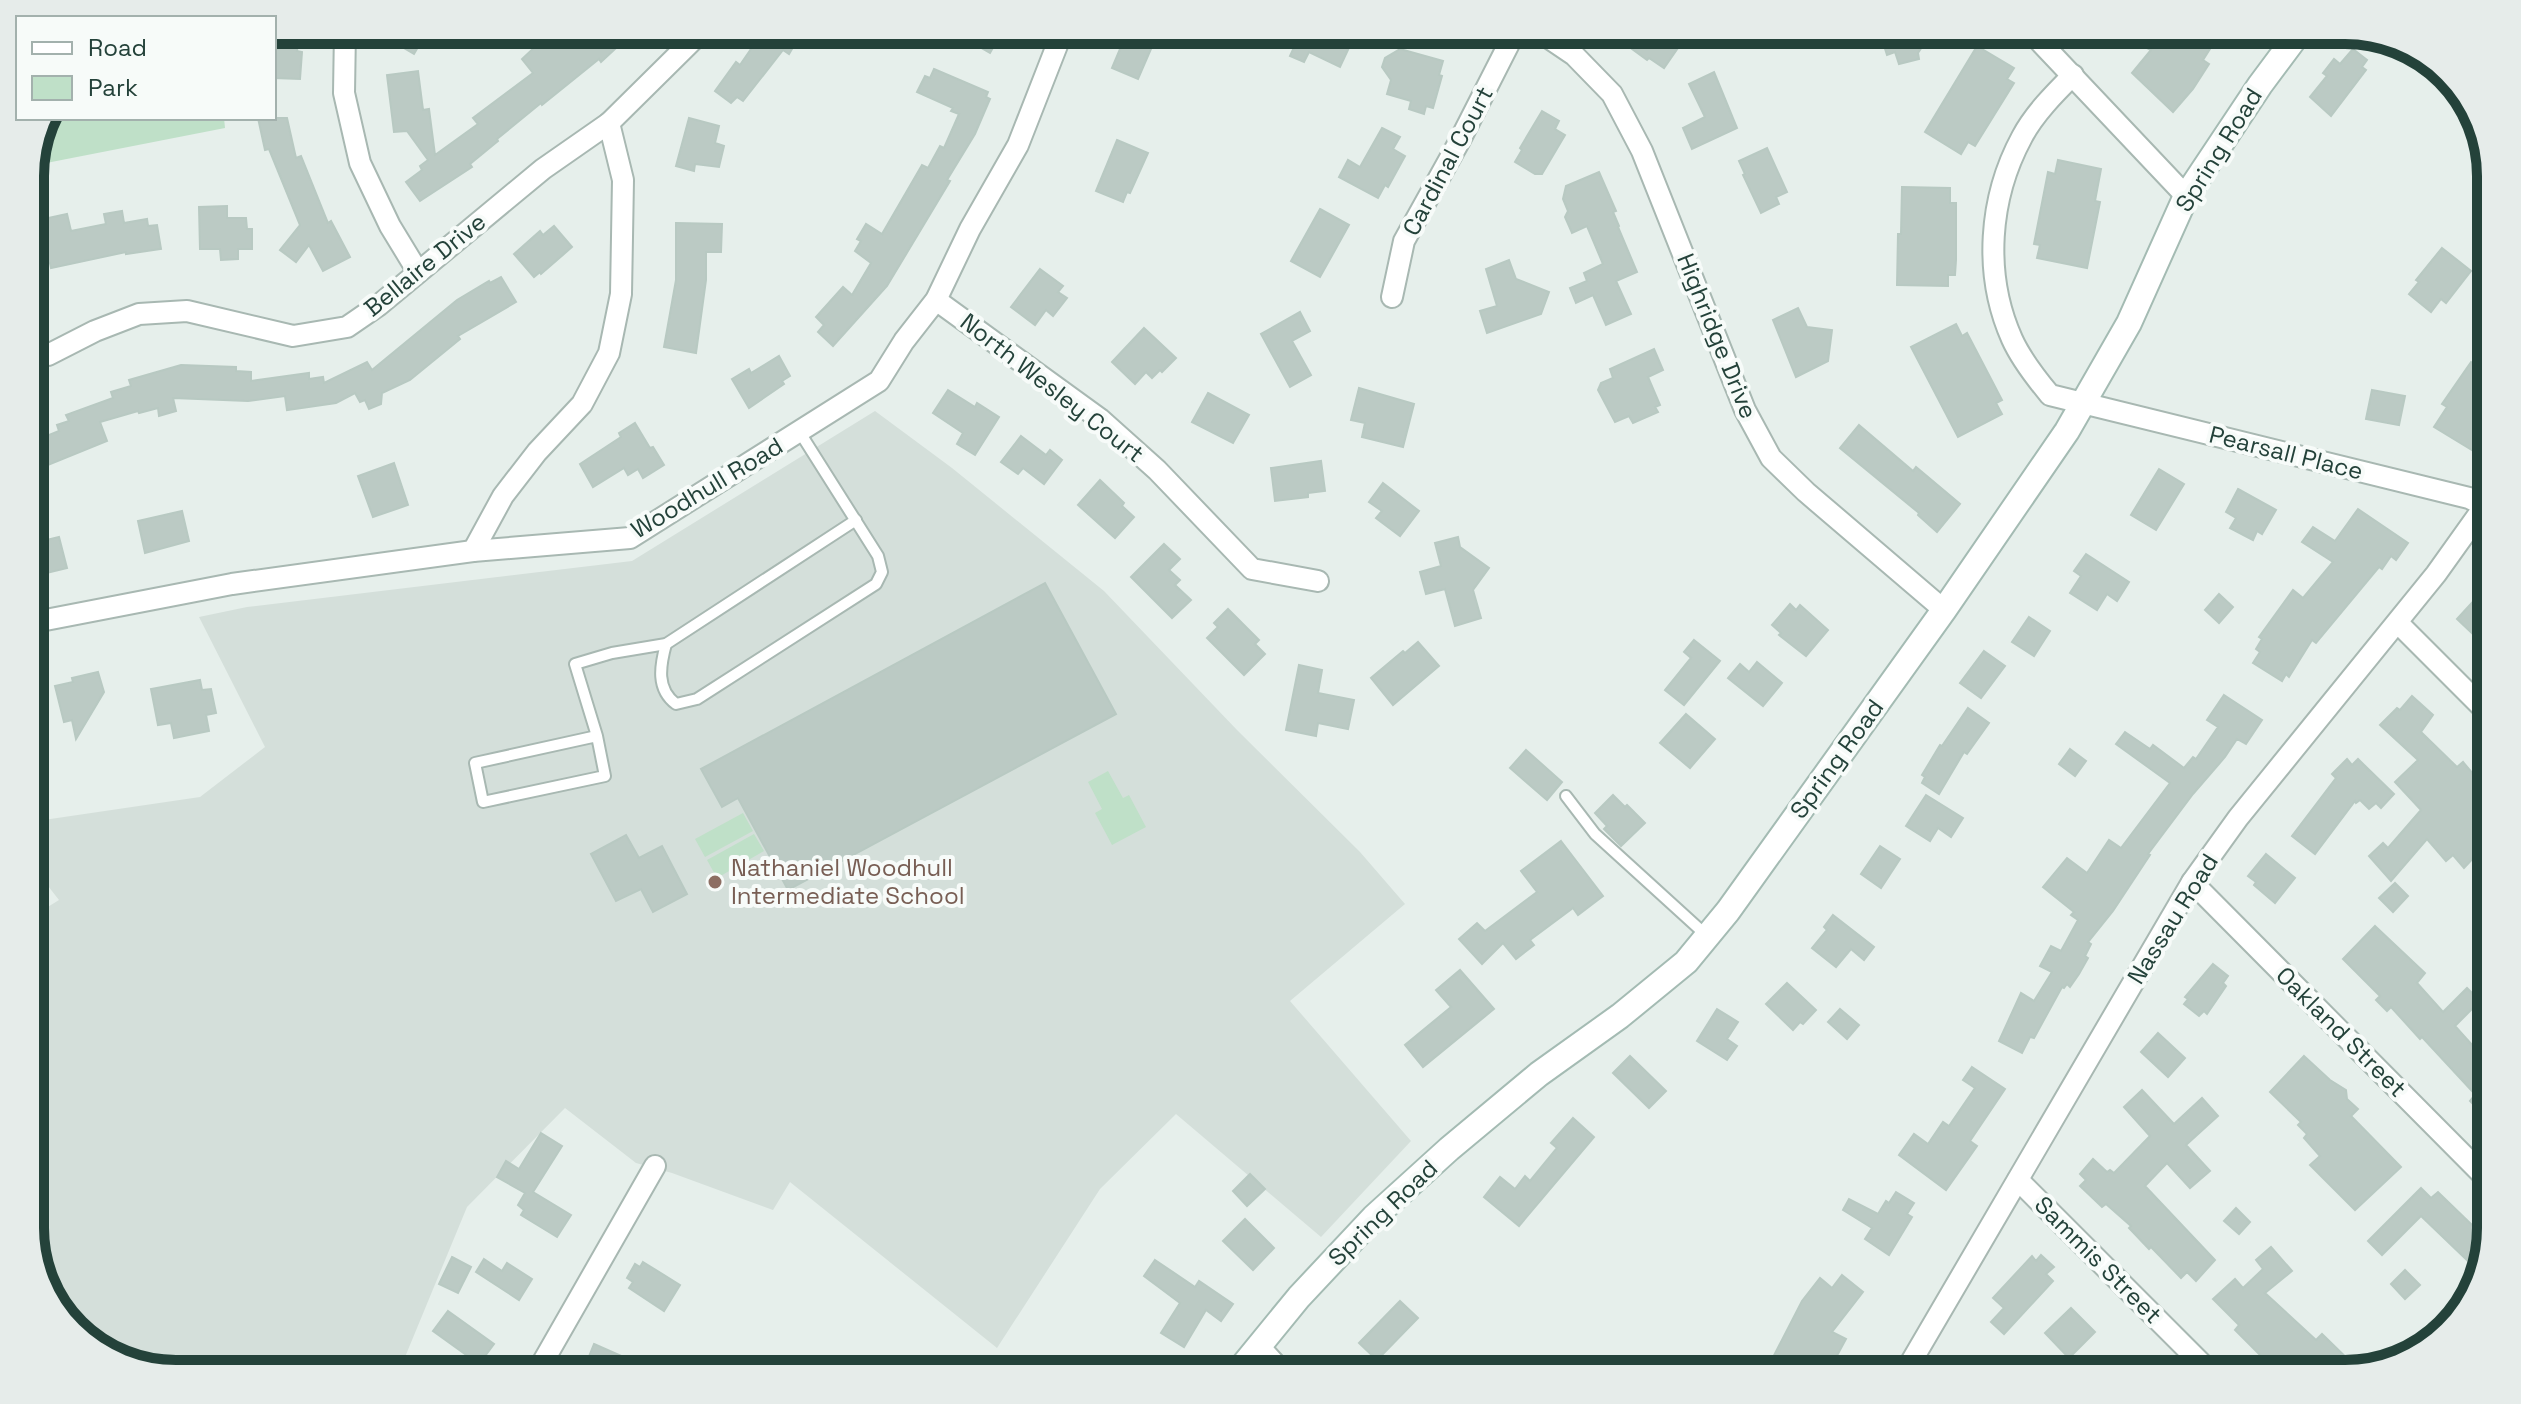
<svg xmlns="http://www.w3.org/2000/svg" width="2521" height="1404" font-family="'Space Grotesk',sans-serif">
	<style>
		.built { fill: #d4dfda }
		.green { fill: #bfe0c8 }
		.building { fill: #bbcac4; stroke: #b8c9c2; stroke-width: 2 }
		.lines { fill: none; stroke-linecap: round; stroke-linejoin: round }
		.service-casing { stroke: #a8b8b2; stroke-width: 14 }
		.minor-casing { stroke: #a8b8b2; stroke-width: 24 }
		.secondary-casing { stroke: #a4bbb3; stroke-width: 28 }
		.service { stroke: #fff; stroke-width: 10 }
		.minor { stroke: #fff; stroke-width: 20 }
		.secondary { stroke: #fff; stroke-width: 24 }
		.education-dot { fill: #8d6e63; stroke: #f7fbf9; stroke-width: 3 }
		.labels { text-anchor: middle; stroke-width: 8; stroke-linejoin: round; paint-order: stroke }
		.street-label { font-size: 24px; fill: #24423a; stroke: #f7fbf9 }
		.education-label { font-size: 24px; fill: #785e54; stroke: #f7fbf9; text-anchor: start }
		.rim { fill: none; stroke: #24423a; stroke-width: 10 }
	</style>
	<rect width="100%" height="100%" fill="#e6efeb"/>
	<polygon class="built" points="875,411 952,468 1104,591 1237,730 1360,852 1405,904 1290,1001 1411,1141 1321,1237 1176,1114 1100,1189 997,1348 790,1182 773,1210 672,1173 636,1163 565,1108 467,1207 398,1374 176,1374 103,1355 54,1309 30,1237 30,918 59,900 30,863 30,822 200,797 265,747 199,617 247,607 632,561"/>
	<g class="green">
		<polygon points="52,118 224,118 225,128 31,166"/>
		<polygon points="1108,771 1123,798 1129,795 1146,827 1112,845 1095,813 1102,809 1088,782"/>
		<polygon points="743,813 753,831 705,857 695,839"/>
		<polygon points="754,834 764,851 717,878 707,860"/>
	</g>
	<g class="building">
		<polygon points="274,30 299,30 297,51 302,52 300,79 274,78"/>
		<polygon points="373,30 428,30 414,54"/>
		<polygon points="553,30 567,47 585,30 630,30 612,46 615,49 601,62 599,59 542,105 541,103 497,139 498,141 470,164 472,167 420,201 406,182 422,170 420,166 428,160 407,131 394,132 387,75 418,71 423,110 429,109 435,155 478,124 473,118 533,73 522,59"/>
		<polygon points="764,30 803,30 789,54 783,50 743,101 737,97 731,103 715,91 736,62 740,65"/>
		<polygon points="950,30 1003,30 990,53"/>
		<polygon points="1128,30 1145,30 1157,35 1138,79 1112,68"/>
		<polygon points="1302,30 1339,30 1354,37 1340,67 1309,52 1304,62 1290,56"/>
		<polygon points="1640,30 1674,30 1669,37 1680,45 1664,68 1649,58 1647,60 1628,46"/>
		<polygon points="1879,30 1933,30 1918,53 1919,59 1899,64 1895,52 1887,55"/>
		<polygon points="2158,30 2167,35 2170,30 2222,30 2203,60 2209,64 2193,89 2173,112 2132,73 2151,50 2147,48"/>
		<polygon points="1977,46 2014,68 2007,79 2014,83 1975,146 1968,142 1961,154 1925,132"/>
		<polygon points="1400,49 1443,61 1439,75 1442,76 1433,108 1426,106 1424,114 1409,109 1411,101 1387,94 1391,80 1382,67 1385,58"/>
		<polygon points="2353,49 2367,60 2362,67 2366,70 2331,116 2310,97 2327,76 2323,73 2334,59 2340,64"/>
		<polygon points="934,69 988,92 986,97 990,99 975,134 947,180 950,181 887,286 833,346 818,332 824,325 816,317 843,287 852,295 871,263 855,251 861,241 857,239 866,224 882,234 922,165 928,168 940,146 944,148 959,114 951,111 953,108 917,92 925,76 930,78"/>
		<polygon points="1714,72 1737,128 1692,149 1683,128 1705,117 1689,84"/>
		<polygon points="1542,111 1559,121 1555,129 1565,135 1542,174 1535,174 1515,162 1522,150 1520,148"/>
		<polygon points="258,118 287,118 296,158 301,156 328,223 331,221 350,257 323,271 309,245 296,262 280,250 300,225 269,149 265,150"/>
		<polygon points="689,118 719,126 715,143 724,146 719,167 695,164 694,171 676,166"/>
		<polygon points="1382,128 1400,137 1393,149 1405,156 1388,187 1385,185 1378,198 1339,177 1348,160 1360,167"/>
		<polygon points="1117,140 1148,153 1130,193 1127,192 1123,202 1096,191"/>
		<polygon points="1767,148 1787,192 1776,197 1779,204 1761,213 1743,175 1745,174 1739,161"/>
		<polygon points="2058,160 2101,169 2095,201 2100,202 2087,268 2037,258 2040,245 2034,244 2048,172 2055,174"/>
		<polygon points="1599,172 1616,211 1613,212 1619,226 1618,227 1637,272 1616,281 1631,314 1606,325 1593,295 1576,303 1570,288 1587,281 1584,273 1603,264 1587,226 1572,233 1565,217 1568,211 1563,199 1566,186"/>
		<polygon points="1902,187 1950,188 1950,203 1956,203 1956,260 1955,275 1948,275 1948,286 1897,285 1898,234 1901,234"/>
		<polygon points="227,206 227,218 246,218 247,229 252,229 252,249 238,249 238,259 221,260 220,249 200,249 199,207"/>
		<polygon points="1320,209 1349,225 1320,277 1291,261"/>
		<polygon points="122,211 124,223 147,219 148,226 157,225 161,249 126,254 126,252 51,268 50,263 30,267 30,239 42,236 39,220 67,214 71,231 106,224 104,214"/>
		<polygon points="676,223 722,224 721,252 706,252 706,280 696,353 664,347 676,280"/>
		<polygon points="554,226 572,247 541,274 540,272 534,277 514,254 540,231 543,235"/>
		<polygon points="2442,248 2471,271 2446,303 2441,299 2431,312 2409,294 2419,282 2416,280"/>
		<polygon points="1509,260 1516,279 1549,292 1541,314 1487,333 1480,311 1497,306 1486,269"/>
		<polygon points="1040,269 1063,286 1058,292 1067,298 1053,316 1046,310 1035,325 1011,307"/>
		<polygon points="501,277 516,302 458,336 460,339 410,380 382,393 381,404 369,409 365,400 360,402 355,393 336,403 287,410 285,396 248,401 173,398 176,411 159,416 158,408 139,413 138,411 100,422 107,441 48,465 39,439 59,431 57,425 69,421 66,415 113,398 111,392 131,386 129,380 181,365 236,367 236,371 251,372 251,381 309,373 309,379 323,377 324,383 367,362 372,370 457,300 489,281 490,283"/>
		<polygon points="1798,308 1807,327 1832,330 1828,361 1796,377 1773,320"/>
		<polygon points="1300,312 1310,331 1292,341 1311,375 1290,387 1261,334"/>
		<polygon points="1956,324 1962,336 1967,333 2002,400 1996,403 2002,414 1958,437 1911,347"/>
		<polygon points="1144,328 1176,358 1162,372 1160,370 1152,378 1146,372 1135,384 1112,362"/>
		<polygon points="1654,349 1663,370 1648,377 1660,405 1655,407 1658,412 1633,423 1629,416 1615,422 1598,390 1601,383 1613,378 1610,369"/>
		<polygon points="779,356 790,376 782,381 784,384 749,408 732,379 749,369 751,373"/>
		<polygon points="2471,362 2491,375 2491,426 2475,452 2434,427 2447,407 2442,404"/>
		<polygon points="1359,388 1414,404 1403,447 1362,437 1365,423 1351,420"/>
		<polygon points="948,390 975,407 977,403 999,417 975,455 957,444 963,433 933,413"/>
		<polygon points="2372,390 2405,396 2399,425 2366,419"/>
		<polygon points="1208,393 1249,415 1233,443 1192,422"/>
		<polygon points="635,423 650,448 653,447 664,465 643,478 638,469 628,475 624,468 593,487 580,464 621,437 619,433"/>
		<polygon points="1859,425 1913,471 1916,467 1960,504 1937,532 1918,515 1919,513 1840,448"/>
		<polygon points="1021,436 1046,455 1050,450 1062,460 1044,484 1023,468 1018,474 1001,462"/>
		<polygon points="1321,461 1325,491 1308,493 1308,497 1275,501 1271,468"/>
		<polygon points="394,463 408,505 373,517 358,476"/>
		<polygon points="2159,469 2184,484 2156,530 2131,515"/>
		<polygon points="1100,480 1124,503 1122,506 1134,517 1115,538 1078,505"/>
		<polygon points="1383,483 1419,511 1400,536 1376,518 1382,511 1369,502"/>
		<polygon points="2238,489 2276,510 2262,534 2257,531 2253,540 2230,528 2236,518 2226,512"/>
		<polygon points="2358,509 2408,543 2396,560 2391,556 2382,569 2379,567 2316,643 2312,640 2289,677 2286,674 2282,681 2253,663 2260,652 2256,649 2262,639 2259,637 2293,590 2303,598 2333,562 2302,542 2313,527 2335,541"/>
		<polygon points="182,511 189,541 145,553 138,521"/>
		<polygon points="59,537 67,568 30,577 30,544"/>
		<polygon points="1458,537 1460,547 1489,568 1473,590 1481,618 1455,626 1445,589 1426,594 1420,572 1441,566 1435,543"/>
		<polygon points="1164,544 1180,559 1169,570 1180,580 1175,585 1191,600 1172,618 1131,577"/>
		<polygon points="2086,554 2129,582 2117,601 2107,594 2097,610 2070,593 2081,576 2074,571"/>
		<polygon points="2491,582 2491,642 2479,630 2474,635 2457,619"/>
		<polygon points="1045,583 1116,714 788,890 738,798 722,807 701,769"/>
		<polygon points="2219,594 2233,607 2219,623 2205,610"/>
		<polygon points="1790,604 1796,610 1800,605 1828,630 1806,656 1779,635 1781,633 1772,625"/>
		<polygon points="1228,609 1259,640 1255,644 1265,654 1244,675 1207,638 1218,627 1214,623"/>
		<polygon points="2029,617 2050,631 2034,656 2012,642"/>
		<polygon points="1694,640 1720,661 1684,705 1665,690 1691,658 1684,652"/>
		<polygon points="1418,642 1439,666 1393,705 1371,678 1403,651 1405,653"/>
		<polygon points="1984,651 2005,666 1981,698 1960,683"/>
		<polygon points="1757,662 1782,683 1763,706 1728,678 1740,664 1749,672"/>
		<polygon points="1299,665 1322,670 1318,693 1354,700 1348,729 1318,723 1316,736 1286,730"/>
		<polygon points="98,672 104,692 76,739 72,720 64,722 55,686 73,682 72,678"/>
		<polygon points="200,680 202,690 211,689 216,713 206,715 209,731 174,738 171,723 158,725 151,689"/>
		<polygon points="2224,695 2262,720 2246,744 2237,739 2225,757 2193,794 2148,854 2150,855 2113,911 2088,942 2091,944 2085,956 2088,958 2079,974 2070,987 2067,984 2064,988 2062,987 2034,1038 2030,1037 2022,1053 1999,1041 2021,993 2034,1001 2052,972 2040,966 2051,946 2061,951 2078,920 2071,915 2074,912 2043,887 2067,858 2087,873 2109,840 2121,848 2170,783 2116,744 2125,732 2150,749 2153,745 2184,768 2193,757 2196,759 2218,727 2207,720"/>
		<polygon points="2412,696 2433,715 2421,732 2457,767 2463,762 2491,795 2491,839 2464,868 2453,855 2446,861 2427,839 2391,881 2369,856 2383,843 2388,848 2421,810 2395,782 2418,760 2380,725 2397,708 2400,710"/>
		<polygon points="1968,708 1989,723 1967,754 1964,752 1939,794 1922,783 1925,777 1922,775 1940,745 1942,746"/>
		<polygon points="1686,714 1715,739 1690,768 1660,743"/>
		<polygon points="2070,749 2086,761 2075,776 2059,764"/>
		<polygon points="1526,750 1562,782 1547,800 1510,768"/>
		<polygon points="2347,759 2352,765 2358,759 2394,794 2381,808 2376,803 2369,809 2360,800 2356,803 2355,801 2315,854 2292,836 2336,778 2332,774"/>
		<polygon points="1613,795 1625,807 1627,805 1645,823 1621,846 1604,829 1607,826 1595,813"/>
		<polygon points="1926,795 1963,818 1951,837 1938,828 1930,841 1906,826"/>
		<polygon points="626,835 639,858 662,846 687,894 653,912 641,889 616,901 591,854"/>
		<polygon points="1561,841 1603,896 1578,915 1573,908 1530,940 1534,945 1516,959 1503,943 1482,964 1459,939 1477,923 1485,931 1537,892 1521,871"/>
		<polygon points="1880,846 1900,859 1881,888 1861,874"/>
		<polygon points="2266,854 2295,878 2275,903 2254,885 2256,882 2248,876"/>
		<polygon points="2395,883 2408,896 2393,912 2379,898"/>
		<polygon points="1833,915 1874,947 1864,960 1851,949 1836,967 1812,948 1827,930 1824,927"/>
		<polygon points="2375,926 2425,973 2417,983 2443,1012 2467,988 2480,1001 2455,1026 2491,1066 2491,1112 2488,1109 2483,1114 2470,1101 2475,1095 2472,1091 2422,1037 2420,1039 2391,1007 2387,1011 2376,1000 2380,996 2343,959"/>
		<polygon points="2213,964 2228,976 2223,983 2226,986 2207,1014 2204,1011 2199,1016 2184,1004 2188,999 2185,997"/>
		<polygon points="1460,970 1494,1009 1423,1067 1405,1045 1451,1007 1436,990"/>
		<polygon points="1787,983 1816,1010 1803,1024 1800,1022 1793,1030 1766,1004"/>
		<polygon points="1717,1009 1738,1022 1727,1039 1737,1046 1727,1060 1697,1041"/>
		<polygon points="1840,1009 1859,1025 1847,1039 1828,1022"/>
		<polygon points="2158,1033 2185,1058 2168,1077 2141,1052"/>
		<polygon points="1630,1056 1666,1091 1649,1108 1613,1073"/>
		<polygon points="2304,1056 2330,1080 2346,1090 2347,1099 2358,1109 2351,1116 2401,1167 2355,1210 2310,1165 2320,1156 2304,1138 2307,1134 2298,1125 2301,1122 2270,1092"/>
		<polygon points="1972,1067 2005,1089 1970,1141 1977,1146 1946,1190 1899,1155 1914,1134 1928,1144 1943,1122 1949,1126 1975,1088 1963,1080"/>
		<polygon points="2142,1090 2174,1124 2202,1098 2218,1116 2186,1145 2210,1171 2190,1188 2167,1163 2145,1186 2215,1260 2196,1281 2187,1272 2181,1278 2151,1247 2149,1249 2129,1228 2131,1226 2106,1204 2102,1207 2080,1186 2086,1180 2080,1174 2093,1159 2107,1172 2110,1170 2114,1173 2150,1136 2124,1107"/>
		<polygon points="1573,1118 1594,1137 1519,1226 1484,1197 1500,1177 1515,1189 1525,1176 1530,1181 1557,1148 1551,1143"/>
		<polygon points="541,1133 562,1146 533,1192 571,1215 557,1237 521,1215 524,1210 518,1205 525,1193 497,1177 506,1161 519,1169"/>
		<polygon points="1250,1174 1265,1189 1247,1206 1233,1191"/>
		<polygon points="2421,1188 2431,1198 2438,1192 2472,1225 2475,1222 2489,1235 2488,1241 2469,1262 2421,1216 2382,1255 2368,1241"/>
		<polygon points="1896,1192 1914,1203 1907,1214 1912,1217 1889,1255 1865,1239 1872,1228 1843,1210 1849,1199 1878,1214 1886,1201 1889,1203"/>
		<polygon points="2236,1208 2250,1222 2239,1234 2224,1221"/>
		<polygon points="1245,1219 1274,1248 1253,1270 1223,1241"/>
		<polygon points="2271,1247 2292,1271 2265,1293 2316,1340 2322,1334 2359,1370 2346,1374 2279,1374 2235,1330 2239,1325 2213,1299 2235,1279 2243,1288 2263,1269 2256,1260"/>
		<polygon points="2041,1255 2054,1267 2046,1274 2053,1281 2004,1334 1991,1322 2004,1308 1993,1298 2032,1256 2036,1261"/>
		<polygon points="452,1257 471,1267 458,1293 439,1284"/>
		<polygon points="484,1259 502,1271 507,1263 532,1279 519,1300 476,1272"/>
		<polygon points="1155,1260 1195,1287 1199,1281 1233,1304 1221,1321 1206,1310 1184,1347 1161,1333 1180,1303 1144,1276"/>
		<polygon points="643,1262 680,1285 664,1311 629,1288 633,1282 627,1278 635,1264 640,1267"/>
		<polygon points="2405,1270 2420,1285 2405,1299 2391,1284"/>
		<polygon points="1842,1275 1863,1292 1832,1332 1846,1339 1827,1374 1781,1374 1768,1367 1802,1301 1820,1278 1832,1288"/>
		<polygon points="1400,1301 1418,1318 1377,1360 1359,1343"/>
		<polygon points="2071,1308 2095,1332 2069,1358 2045,1333"/>
		<polygon points="448,1311 494,1344 479,1364 433,1331"/>
		<polygon points="594,1344 628,1359 657,1374 596,1374 584,1369"/>
	</g>
	<g class="lines">
		<defs>
			<g id="service">
				<path d="M666,644C660,666 656,689 676,704L697,699L876,584L882,572L878,556L799,431"/>
				<polyline points="597,736 605,776 483,802 475,763 597,736 575,664 612,653 666,644 856,520"/>
				<polyline points="1566,796 1595,834 1706,935"/>
				<polyline points="1262,1342 1291,1374"/>
			</g>
			<g id="minor">
				<polyline points="345,30 344,93 360,163 390,226 418,272"/>
				<polyline points="1537,30 1574,55 1612,94 1642,151 1745,410 1771,458 1806,492 1944,610"/>
				<polyline points="2029,30 2186,196"/>
				<path d="M2073,75C2055,93 2034,114 2022,137C1989,198 1983,274 2012,339C2021,359 2035,377 2050,395L2469,498L2485,506"/>
				<polyline points="1392,297 1404,241 1459,142 1516,30"/>
				<polyline points="936,300 1100,419 1157,470 1252,569 1318,581"/>
				<polyline points="48,355 95,331 139,314 187,311 293,336 347,327 379,305 543,169 609,123 694,39 699,30"/>
				<polyline points="473,551 503,496 537,452 582,404 609,353 621,294 623,180 609,123"/>
				<polyline points="30,623 232,584 473,551 630,538 879,381 904,341 936,300 970,229 1018,145 1063,30"/>
				<polyline points="2398,623 2491,716"/>
				<polyline points="2192,882 2491,1183"/>
				<polyline points="2018,1180 2212,1374"/>
				<polyline points="782,1372 784,1374"/>
				<polyline points="536,1374 655,1166"/>
				<polyline points="1904,1374 2192,882 2238,818 2436,574 2491,497"/>
			</g>
			<polyline id="secondary" points="1236,1374 1299,1297 1374,1217 1449,1149 1539,1074 1620,1016 1686,962 1728,911 1944,610 2067,431 2129,323 2186,196 2260,85 2301,30"/>
		</defs>
		<use href="#service" class="service-casing"/>
		<use href="#minor" class="minor-casing"/>
		<use href="#secondary" class="secondary-casing"/>
		<use href="#service" class="service"/>
		<use href="#minor" class="minor"/>
		<use href="#secondary" class="secondary"/>
	</g>
	<circle class="education-dot" cx="715" cy="882" r="8"/>
	<g class="labels">
		<g class="street-label">
			<text transform="translate(2219 150) rotate(-58)" y="8">Spring Road</text>
			<text transform="translate(1448 161) rotate(-62)" y="8">Cardinal Court</text>
			<text transform="translate(425 265) rotate(-39)" y="8">Bellaire Drive</text>
			<text transform="translate(1717 336) rotate(68)" y="8">Highridge Drive</text>
			<text transform="translate(1052 388) rotate(38)" y="8">North Wesley Court</text>
			<text transform="translate(2286 453) rotate(14)" y="8">Pearsall Place</text>
			<text transform="translate(707 488) rotate(-31)" y="8">Woodhull Road</text>
			<text transform="translate(1837 759) rotate(-54)" y="8">Spring Road</text>
			<text transform="translate(2173 919) rotate(-58)" y="8">Nassau Road</text>
			<text transform="translate(2341 1032) rotate(45)" y="8">Oakland Street</text>
			<text transform="translate(1383 1213) rotate(-44)" y="8">Spring Road</text>
			<text transform="translate(2098 1260) rotate(45)" y="8">Sammis Street</text>
		</g>
		<g class="education-label">
			<text x="731" y="876">Nathaniel Woodhull<tspan x="731" dy="28">Intermediate School</tspan></text>
		</g>
	</g>
	<path d="M0 0H2521V1404H0ZM176 44H2345A132 132 0 0 1 2477 176V1228A132 132 0 0 1 2345 1360H176A132 132 0 0 1 44 1228V176A132 132 0 0 1 176 44Z" fill="#e6ecea" fill-rule="evenodd"/>
	<path class="rim" d="M176 44H2345A132 132 0 0 1 2477 176V1228A132 132 0 0 1 2345 1360H176A132 132 0 0 1 44 1228V176A132 132 0 0 1 176 44Z"/>
	<rect x="16" y="16" width="260" height="104" fill="#f7fbf9" stroke="#a3b1ad" stroke-width="2"/>
	<rect x="32" y="42" width="40" height="12" fill="#ffffff" stroke="#a3b1ad" stroke-width="2"/>
	<text x="88" y="56" font-size="24" fill="#24423a">Road</text>
	<rect x="32" y="76" width="40" height="24" fill="#bfe0c8" stroke="#a3b1ad" stroke-width="2"/>
	<text x="88" y="96" font-size="24" fill="#24423a">Park</text>
</svg>
